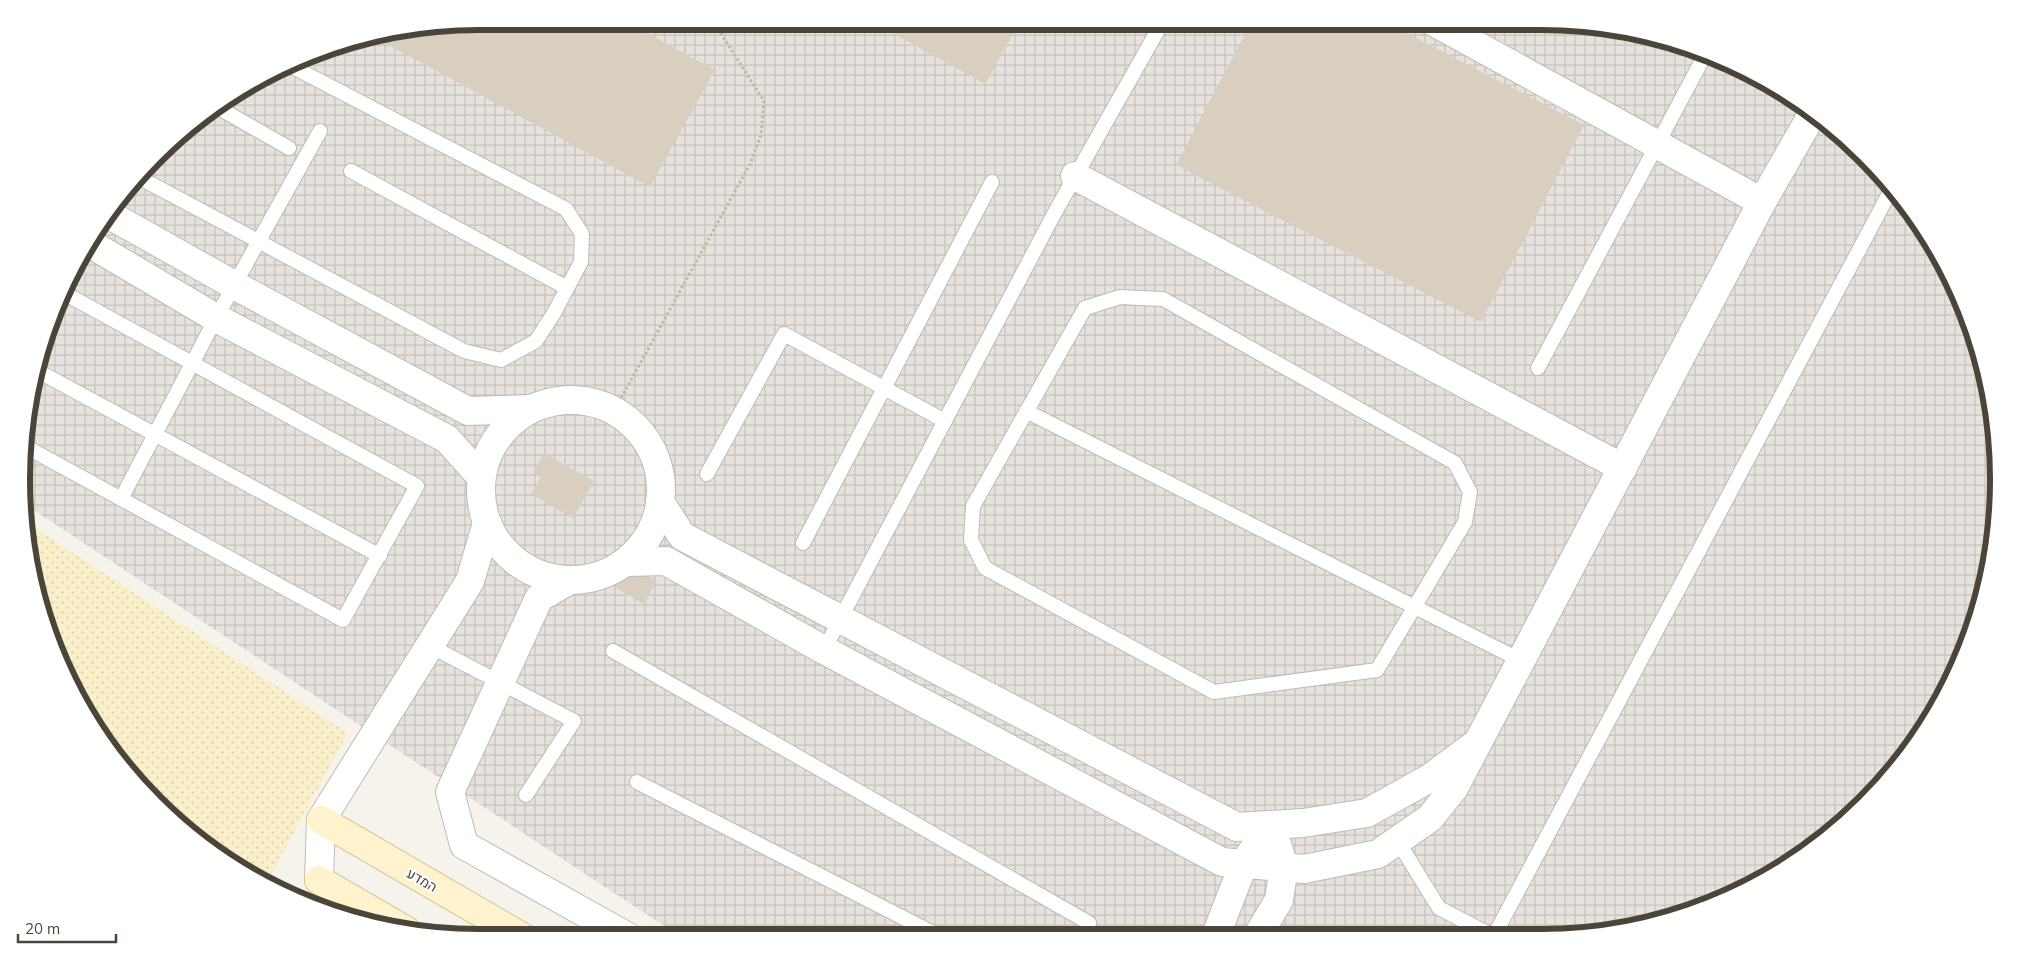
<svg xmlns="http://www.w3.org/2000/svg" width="2020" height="959" font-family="Mulish,Heebo,sans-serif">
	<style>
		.industrial { fill: url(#industrial-grid) }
		.sand { fill: url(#sand-dots) }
		.building { fill: #d8cfc1 }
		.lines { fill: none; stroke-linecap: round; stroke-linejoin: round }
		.lane-casing { stroke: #c2bbae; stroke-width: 16 }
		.street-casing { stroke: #c2bbae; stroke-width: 30 }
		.secondary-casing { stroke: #d6c79b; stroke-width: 30 }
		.path { stroke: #c4b79f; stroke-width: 3; stroke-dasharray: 2.5 2.5; stroke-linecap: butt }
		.lane { stroke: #fff; stroke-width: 14 }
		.street { stroke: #fff; stroke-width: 28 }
		.secondary { stroke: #fff3cd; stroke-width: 28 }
		.labels { text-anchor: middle; stroke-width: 4; stroke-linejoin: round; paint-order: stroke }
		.street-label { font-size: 14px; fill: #4b4439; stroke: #fff }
		.rim { fill: none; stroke: #4b4439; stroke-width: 6 }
	</style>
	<defs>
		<pattern id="industrial-grid" width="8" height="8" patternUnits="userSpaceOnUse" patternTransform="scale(1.25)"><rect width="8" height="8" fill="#e6e2dd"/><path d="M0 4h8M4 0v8" fill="none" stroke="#c7c3be"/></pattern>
		<pattern id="sand-dots" width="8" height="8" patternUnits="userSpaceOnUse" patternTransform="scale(1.25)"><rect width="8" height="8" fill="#f9efc9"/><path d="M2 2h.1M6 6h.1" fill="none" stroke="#d7cead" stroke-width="1.8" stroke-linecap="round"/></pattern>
	</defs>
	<rect width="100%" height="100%" fill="#f6f3ec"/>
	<polygon class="industrial" points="480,21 1541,21 1630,30 1716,56 1795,99 1865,156 1922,225 1964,304 1990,390 1999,480 1990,569 1964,655 1904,759 1819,843 1716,903 1601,934 681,937 26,505 30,390 56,304 98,225 200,116 332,46"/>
	<polygon class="sand" points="26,522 348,733 268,880 309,904 225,860 156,804 69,682 25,539"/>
	<g class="building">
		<polygon points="480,21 625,21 715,70 650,187 376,38"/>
		<polygon points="871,21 1020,21 985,84"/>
		<polygon points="1252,21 1383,21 1584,125 1481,322 1176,165"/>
		<polygon points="544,453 594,481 573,518 531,494 541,476 534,472"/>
		<polygon points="629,565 657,581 644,604 616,588"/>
	</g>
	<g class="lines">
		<defs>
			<g id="lane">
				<polyline points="217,107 289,148"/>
				<polyline points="351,171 567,288"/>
				<polyline points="142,179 464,351 501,360 536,341 554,313 581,262 582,234 566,209 293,67"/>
				<polygon points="1120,297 1163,299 1455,463 1470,492 1465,522 1377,670 1214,692 985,568 971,540 973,506 1085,308"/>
				<polyline points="1538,368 1706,53"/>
				<polyline points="36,370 380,556"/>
				<polyline points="1026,411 1522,661"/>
				<polyline points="28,448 343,620 417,486 62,292"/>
				<polyline points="707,474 784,334 945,421"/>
				<polyline points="121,499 216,318 320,131"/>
				<polyline points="803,543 992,182"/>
				<polyline points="430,646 574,721 526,795"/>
				<polyline points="824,650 1054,214 1163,21"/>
				<polyline points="613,651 1089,923 1082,936"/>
				<polyline points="637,782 939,936"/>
				<polyline points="1397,840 1439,908 1489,934"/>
				<polyline points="1495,934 1892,188"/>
			</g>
			<g id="street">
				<polyline points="1432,21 1762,202"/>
				<polyline points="1075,176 1623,468"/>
				<polyline points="108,214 234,285 468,411 530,409"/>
				<polyline points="89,243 216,318 447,439 481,477"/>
				<circle cx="571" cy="490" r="90"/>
				<polyline points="660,502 682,536 1237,827 1303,823 1367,813 1430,778 1473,746"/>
				<polyline points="626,562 666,561 824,650 1222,862 1304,869 1378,854 1430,818 1454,788 1762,202 1813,113"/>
				<polyline points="568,581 539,598 450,792 464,845 628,937"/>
				<polyline points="319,880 321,820 470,581 487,523"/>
				<polyline points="1216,935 1244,863 1254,849"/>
				<polyline points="1258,935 1279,900 1284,867 1271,825"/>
			</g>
			<g id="secondary">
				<polyline points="321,820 524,938"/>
				<polyline points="319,880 407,931"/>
			</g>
		</defs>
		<use href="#lane" class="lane-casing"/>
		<use href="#street" class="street-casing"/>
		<use href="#secondary" class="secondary-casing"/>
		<polyline class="path" points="614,411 750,164 761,135 764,101 713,21"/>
		<use href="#lane" class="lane"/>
		<use href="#street" class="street"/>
		<use href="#secondary" class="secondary"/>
	</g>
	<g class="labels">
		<g class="street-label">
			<text transform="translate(422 880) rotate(30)" y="5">המדע</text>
		</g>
	</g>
	<path d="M0 0H2020V959H0ZM479 30H1541A449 449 0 0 1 1990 479V480A449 449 0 0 1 1541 929H479A449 449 0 0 1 30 480V479A449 449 0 0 1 479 30Z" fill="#fff" fill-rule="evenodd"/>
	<path class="rim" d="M479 30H1541A449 449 0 0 1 1990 479V480A449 449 0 0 1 1541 929H479A449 449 0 0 1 30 480V479A449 449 0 0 1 479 30Z"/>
	<path d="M18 934v8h98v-8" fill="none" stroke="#4b4439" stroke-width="2.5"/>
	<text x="25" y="934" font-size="15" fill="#4b4439" stroke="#ffffff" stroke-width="4" paint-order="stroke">20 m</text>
</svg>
